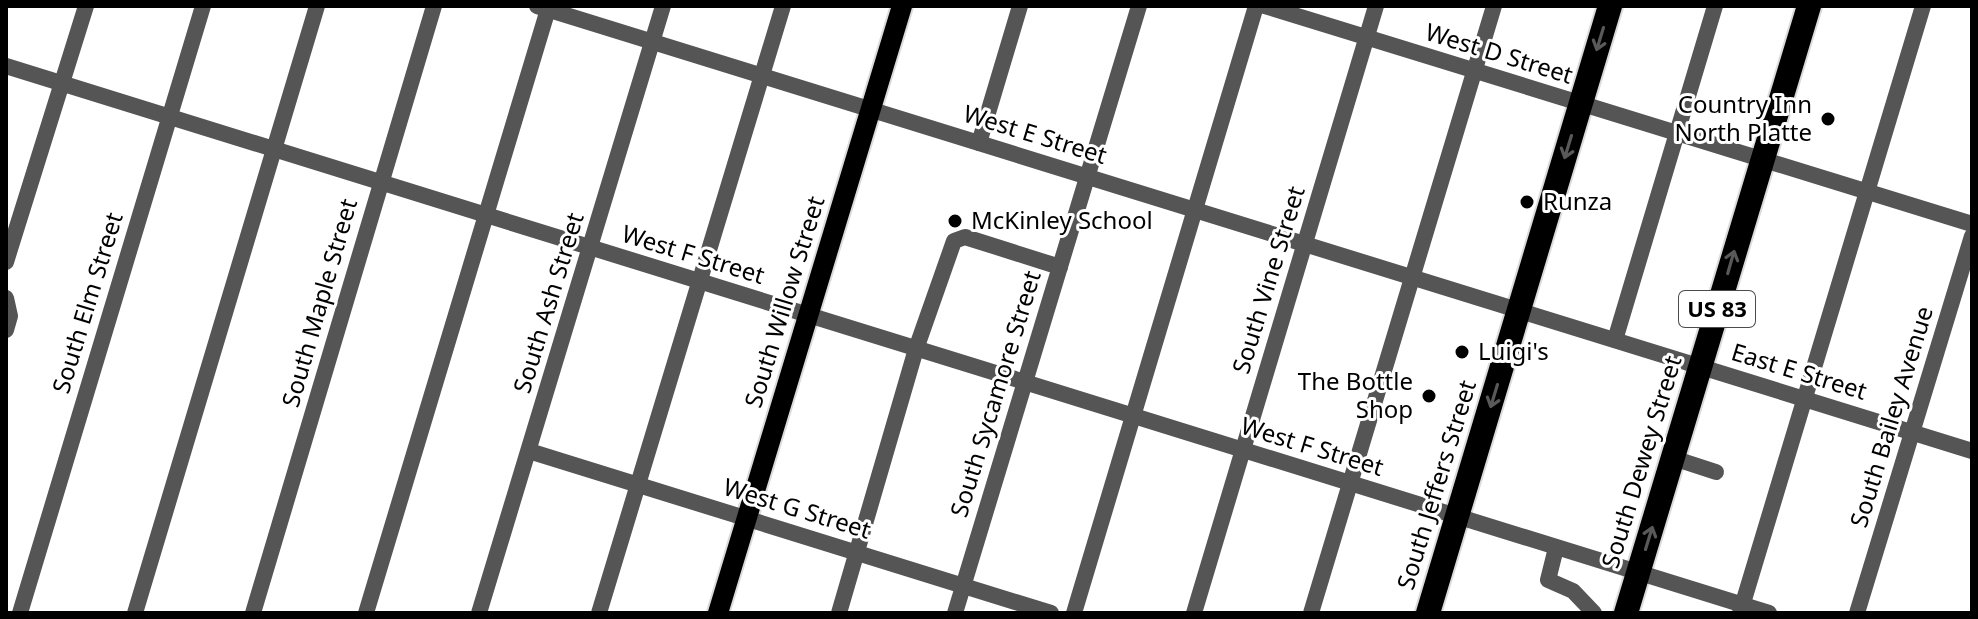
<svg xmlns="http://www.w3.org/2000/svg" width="1978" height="619" font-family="'Noto Sans',sans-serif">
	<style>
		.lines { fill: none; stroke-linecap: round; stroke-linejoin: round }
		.major-casing { stroke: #dbdbdb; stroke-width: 24 }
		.highway-casing { stroke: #dbdbdb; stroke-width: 28 }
		.minor { stroke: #555; stroke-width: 16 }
		.major { stroke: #000; stroke-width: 20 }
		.highway { stroke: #000; stroke-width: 24 }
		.oneway { stroke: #595959 }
		.poi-dot { fill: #000; stroke: #fff; stroke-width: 3 }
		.labels { text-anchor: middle; stroke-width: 6; stroke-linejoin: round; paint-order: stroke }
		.shield { fill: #fff; stroke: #4c4c4c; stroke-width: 2 }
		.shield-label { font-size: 22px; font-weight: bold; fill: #000 }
		.street-label { font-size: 24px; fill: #000; stroke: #fff }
		.poi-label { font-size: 24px; fill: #000; stroke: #fff; text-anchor: start }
	</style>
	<rect width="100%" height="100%" fill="#fff"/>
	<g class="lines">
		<defs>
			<polyline id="major" points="718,613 902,6"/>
			<g id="highway">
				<polyline points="1428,613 1610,6"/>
				<polyline points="1626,613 1809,6"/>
			</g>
		</defs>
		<use href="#major" class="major-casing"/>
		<use href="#highway" class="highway-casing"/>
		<g class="minor">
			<polyline points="537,6 1972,451"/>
			<polyline points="1265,6 1972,224"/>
			<polyline points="6,66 1769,613"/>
			<polyline points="979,143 1020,6"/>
			<polyline points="6,262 86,6"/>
			<polyline points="6,298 10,316 6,330"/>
			<polyline points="1615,340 1715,6"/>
			<polyline points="529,451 1051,613"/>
			<polyline points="1673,458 1716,472"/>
			<polyline points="1556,548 1548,580 1573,591 1594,613"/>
			<polyline points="20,613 203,6"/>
			<polyline points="135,613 317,6"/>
			<polyline points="253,613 434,6"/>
			<polyline points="366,613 549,6"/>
			<polyline points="479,613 663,6"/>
			<polyline points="599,613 783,6"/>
			<polyline points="839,613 916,349 954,241 965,237 1060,267"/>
			<polyline points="955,613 1139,6"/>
			<polyline points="1074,613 1256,6"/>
			<polyline points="1194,613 1376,6"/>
			<polyline points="1311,613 1494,6"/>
			<polyline points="1740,613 1923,6"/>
			<polyline points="1857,613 1972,236"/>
		</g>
		<use href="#major" class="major"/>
		<use href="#highway" class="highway"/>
	</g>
	<defs><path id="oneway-shaft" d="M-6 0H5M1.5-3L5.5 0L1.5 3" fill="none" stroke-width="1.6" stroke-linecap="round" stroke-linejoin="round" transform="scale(2)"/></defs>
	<g class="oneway">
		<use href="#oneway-shaft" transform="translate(1600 39) rotate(107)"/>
		<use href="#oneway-shaft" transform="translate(1568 147) rotate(107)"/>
		<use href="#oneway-shaft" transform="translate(1731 262) rotate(-74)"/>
		<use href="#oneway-shaft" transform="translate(1494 396) rotate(107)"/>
		<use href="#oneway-shaft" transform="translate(1649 538) rotate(-73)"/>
	</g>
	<g class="poi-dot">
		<circle cx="1828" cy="119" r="8"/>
		<circle cx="1527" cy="202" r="8"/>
		<circle cx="955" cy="221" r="8"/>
		<circle cx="1462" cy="352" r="8"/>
		<circle cx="1429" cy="396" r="8"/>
	</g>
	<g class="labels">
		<rect class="shield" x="1679" y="291" width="76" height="36" rx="6"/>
		<g class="shield-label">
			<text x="1717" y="317">US 83</text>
		</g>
		<g class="street-label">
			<text transform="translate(1499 54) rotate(17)" y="8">West D Street</text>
			<text transform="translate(1035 135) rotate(17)" y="8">West E Street</text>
			<text transform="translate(693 255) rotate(17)" y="8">West F Street</text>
			<text transform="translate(1269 280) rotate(-73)" y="8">South Vine Street</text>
			<text transform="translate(785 302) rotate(-73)" y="8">South Willow Street</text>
			<text transform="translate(88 303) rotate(-73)" y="8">South Elm Street</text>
			<text transform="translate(320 303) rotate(-74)" y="8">South Maple Street</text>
			<text transform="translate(549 303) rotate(-73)" y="8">South Ash Street</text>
			<text transform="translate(1799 372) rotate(17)" y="8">East E Street</text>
			<text transform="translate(996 394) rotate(-73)" y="8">South Sycamore Street</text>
			<text transform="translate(1892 417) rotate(-73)" y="8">South Bailey Avenue</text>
			<text transform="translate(1312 447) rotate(17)" y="8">West F Street</text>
			<text transform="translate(1642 462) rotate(-73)" y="8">South Dewey Street</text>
			<text transform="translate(1437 485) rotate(-73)" y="8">South Jeffers Street</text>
			<text transform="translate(797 509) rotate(17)" y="8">West G Street</text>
		</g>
		<g class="poi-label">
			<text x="1812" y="113" text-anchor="end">Country Inn<tspan x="1812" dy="28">North Platte</tspan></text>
			<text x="1543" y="210">Runza</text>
			<text x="971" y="229">McKinley School</text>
			<text x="1478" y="360">Luigi's</text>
			<text x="1413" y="390" text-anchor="end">The Bottle<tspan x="1413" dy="28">Shop</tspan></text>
		</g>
	</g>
	<rect width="1978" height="619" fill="none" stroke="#000000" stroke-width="16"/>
</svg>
